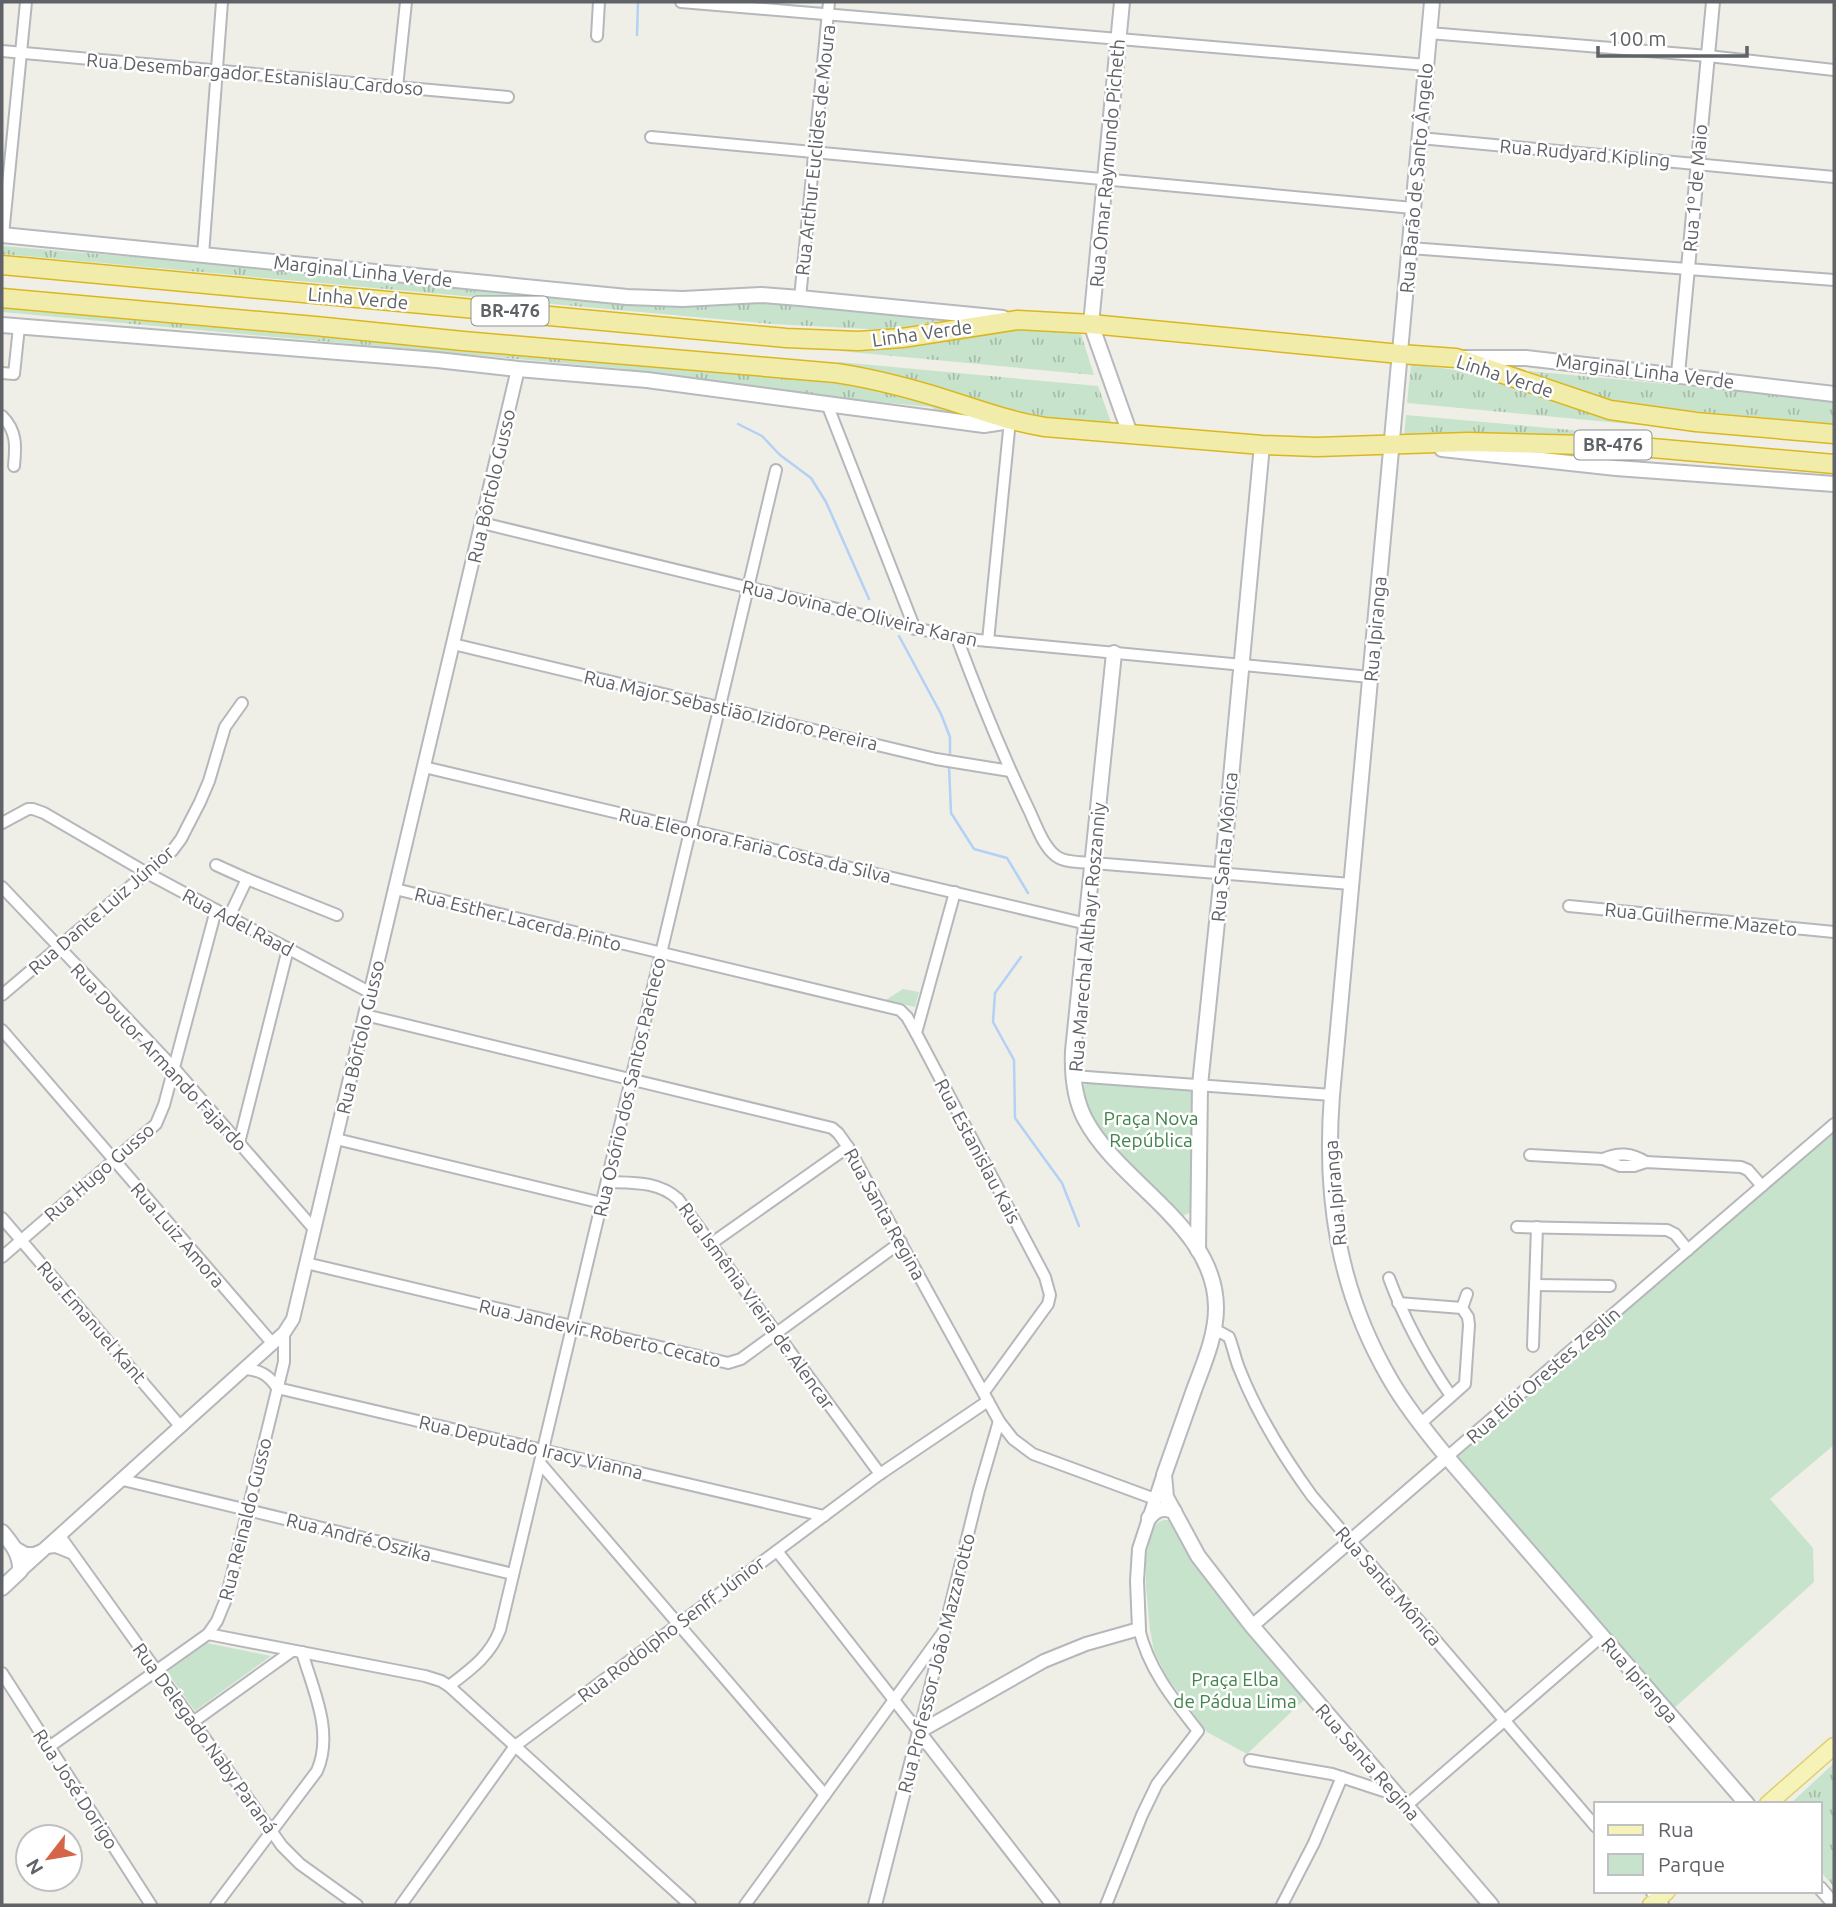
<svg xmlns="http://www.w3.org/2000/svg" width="1836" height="1907" font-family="Ubuntu,sans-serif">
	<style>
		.grass { fill: url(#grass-tufts) }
		.park { fill: #c8e3cc }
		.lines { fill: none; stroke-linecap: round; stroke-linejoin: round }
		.stream { stroke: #b3d0f5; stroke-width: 2.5 }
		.minor-casing { stroke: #b5b7bb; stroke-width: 14 }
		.tertiary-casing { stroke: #b5b7bb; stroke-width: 16 }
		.secondary-casing { stroke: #b6b9bd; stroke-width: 18 }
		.primary-casing { stroke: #e1cf70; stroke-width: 19 }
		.trunk-casing { stroke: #dbb71d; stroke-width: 21 }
		.minor { stroke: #fff; stroke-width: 10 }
		.tertiary { stroke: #fff; stroke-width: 12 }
		.secondary { stroke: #fff; stroke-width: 14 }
		.primary { stroke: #f5f3b7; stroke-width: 16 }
		.trunk { stroke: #f2ecaa; stroke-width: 18 }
		.labels { text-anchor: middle; stroke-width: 5; stroke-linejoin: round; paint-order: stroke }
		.shield { fill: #fff; stroke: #8f9194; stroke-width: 2 }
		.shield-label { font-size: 18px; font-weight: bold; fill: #5f6266 }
		.street-label { font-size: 19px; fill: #5f6266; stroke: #fff }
		.park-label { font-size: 19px; fill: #42834d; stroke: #fff }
	</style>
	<defs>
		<pattern id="grass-tufts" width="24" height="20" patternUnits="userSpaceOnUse" patternTransform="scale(1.75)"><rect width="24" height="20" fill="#c8e3cc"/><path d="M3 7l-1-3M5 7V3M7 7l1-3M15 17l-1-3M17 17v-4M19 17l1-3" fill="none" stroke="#a6bba9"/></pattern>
	</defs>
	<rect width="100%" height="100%" fill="#efefe8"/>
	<g class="grass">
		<polygon points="2,246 351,275 690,307 743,303 806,304 944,320 886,330 772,324 2,254"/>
		<polygon points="2,304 834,380 901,394 973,419 945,418 946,413 939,412 931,407 749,389 616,368 2,312"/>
		<polygon points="1015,330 1054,331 1081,334 1094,375 840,351 840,347"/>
		<polygon points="839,362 1098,386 1112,425 1026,416 839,366"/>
		<polygon points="1411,364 1463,371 1492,378 1640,422 1640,425 1407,403"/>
		<polygon points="1529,371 1834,400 1834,424 1617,404 1529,373"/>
		<path d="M1406,415L1639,436L1638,440C1560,434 1482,434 1404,437Z"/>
		<polygon points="1834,1763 1834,1887 1820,1871 1820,1804 1790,1804"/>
	</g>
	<g class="park">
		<polygon points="903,989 919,992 915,1007 886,1000"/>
		<path d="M1094,1081L1193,1091L1191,1212L1181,1217C1153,1189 1098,1143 1085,1106C1083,1101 1082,1095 1081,1090L1084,1085Z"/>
		<polygon points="1834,1132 1834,1445 1770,1499 1813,1548 1814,1582 1672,1710 1456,1458"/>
		<polygon points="1163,1520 1169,1520 1173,1525 1211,1584 1235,1617 1305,1699 1247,1754 1207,1732 1167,1677 1154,1651 1150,1630 1146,1587 1146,1556 1152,1532 1156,1524"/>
		<polygon points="207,1643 271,1656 195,1711 167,1672"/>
	</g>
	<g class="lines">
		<g class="stream">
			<polyline points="637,35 638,2"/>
			<polyline points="738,424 762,436 780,455 811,478 826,502 869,599"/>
			<polyline points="899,636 941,714 950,737 950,759"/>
			<polyline points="949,766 951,813 974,849 1007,858 1028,893"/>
			<polyline points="1021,957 995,993 993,1022 1014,1060 1015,1118 1062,1183 1079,1226"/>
		</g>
		<defs>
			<g id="minor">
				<polyline points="681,2 1427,65"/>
				<polyline points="1429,33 1708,56 1834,70"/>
				<polyline points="597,36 599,2"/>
				<polyline points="2,51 508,97"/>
				<polyline points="397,87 406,2"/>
				<polyline points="651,137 1413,208"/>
				<polyline points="1420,138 1834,177"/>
				<polyline points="3,235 26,2"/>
				<polyline points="1410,248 1834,280"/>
				<polyline points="203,255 222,2"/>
				<polyline points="800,298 829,2"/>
				<polyline points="2,373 14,374 19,327"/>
				<polyline points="827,404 915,629"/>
				<path d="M2,416C17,431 16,446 14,466"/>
				<polyline points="482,523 957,638 1370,677"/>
				<path d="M957,638C979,697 1002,754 1029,810C1036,825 1043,846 1056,856C1065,863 1082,862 1093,863L1351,884"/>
				<polyline points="988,641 1010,420"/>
				<polyline points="453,644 936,759 1010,771"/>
				<polyline points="424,767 1087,924"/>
				<polyline points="2,823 28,809 33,809 44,813 147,873 371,993"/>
				<polyline points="216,865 247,879 337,915"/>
				<polyline points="2,887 174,1068 314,1229"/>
				<polyline points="395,889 900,1010 907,1017 916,1033"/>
				<polyline points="955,892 916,1033 1045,1277 1050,1295 1048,1304 984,1392"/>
				<polyline points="1569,906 1834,932"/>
				<polyline points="229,917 247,879"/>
				<polyline points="2,995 172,851 181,839 200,802 209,781 225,727 242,703"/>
				<polyline points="365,1015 832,1128 838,1133 848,1147 999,1421 1013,1439 1033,1454 1155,1499"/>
				<polyline points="2,1030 273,1344"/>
				<polyline points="1073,1076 1332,1095"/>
				<polyline points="336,1139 602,1203"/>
				<polyline points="239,1143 288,949"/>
				<polyline points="1530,1155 1603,1159 1620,1166 1634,1166 1646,1162 1741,1167 1748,1170 1762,1186"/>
				<path d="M1603,1159C1619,1152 1631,1153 1646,1162"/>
				<path d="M607,1182C633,1183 658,1181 678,1199L880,1474"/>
				<polyline points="2,1218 181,1427"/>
				<polyline points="1517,1227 1667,1230 1675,1234 1688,1250"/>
				<polyline points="712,1243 848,1147"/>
				<polyline points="2,1257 156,1124 164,1105 216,910"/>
				<polyline points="306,1263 728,1363 741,1359 901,1242"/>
				<path d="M1389,1278C1405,1321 1425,1358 1451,1396"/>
				<polyline points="1535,1285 1610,1286"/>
				<polyline points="1398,1303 1462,1308 1468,1317 1469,1325 1465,1384 1420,1424"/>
				<polyline points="1462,1308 1467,1294"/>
				<path d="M1212,1336L1220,1332L1229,1337C1233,1347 1235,1358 1239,1368C1257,1414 1283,1456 1312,1496L1596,1827"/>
				<polyline points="1533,1346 1537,1227"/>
				<path d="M245,1369C260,1370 269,1375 277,1388L824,1516"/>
				<polyline points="1447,1457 1834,1124"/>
				<polyline points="540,1463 825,1795"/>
				<polyline points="123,1480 513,1574"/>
				<polyline points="60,1536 282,1846 300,1864 357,1905"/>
				<polyline points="12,1545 26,1553 34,1553 46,1548 56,1547 71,1553"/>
				<polyline points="777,1551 919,1732"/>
				<polyline points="208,1634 425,1676 441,1681 449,1686 690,1905"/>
				<polyline points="2,1673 151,1905"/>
				<path d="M449,1686C470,1670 490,1656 500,1630L776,470"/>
				<polyline points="193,1722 292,1651"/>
				<polyline points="919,1732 979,1490 999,1421"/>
				<polyline points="49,1747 208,1634 217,1621 226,1599 284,1362 284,1333"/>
				<polyline points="1250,1760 1332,1774 1396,1795"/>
				<polyline points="1406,1806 1602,1636"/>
				<polyline points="1651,1891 1663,1905"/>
				<path d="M216,1905L317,1771C334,1732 313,1690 302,1652"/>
				<polyline points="401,1905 515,1746 880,1474 988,1401"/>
				<polyline points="745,1905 944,1631"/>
				<path d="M1106,1905L1142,1815L1157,1784L1198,1731C1173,1699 1149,1670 1139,1629"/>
				<polyline points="1282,1905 1314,1843 1342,1777"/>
			</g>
			<g id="tertiary">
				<polyline points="1678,374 1713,2"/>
				<polyline points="20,1571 284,1333 293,1319 518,369"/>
				<polyline points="1252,1626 1447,1457"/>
				<polyline points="919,1732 1044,1661 1086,1644 1139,1629 1137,1581 1139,1549 1163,1476"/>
				<polyline points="919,1732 1053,1905"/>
				<polyline points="1820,1888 1834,1904"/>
				<polyline points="875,1905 919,1732"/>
			</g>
			<g id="secondary">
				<polyline points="1122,2 1091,324 1130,434"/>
				<path d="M1432,2L1332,1095C1324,1197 1338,1290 1390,1379C1406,1407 1427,1433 1447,1457L1747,1804"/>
				<polyline points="2,235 627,297 683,299 761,295 800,298 1003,318"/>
				<polyline points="2,325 437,360 518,369 647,380 984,425 1010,421"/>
				<polyline points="1463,358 1526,358 1834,394"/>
				<polyline points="1442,449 1616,468 1834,484"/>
				<path d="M1114,653L1073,1051C1072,1075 1074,1098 1085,1119C1119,1184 1216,1226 1216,1308C1216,1336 1204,1363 1194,1390C1184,1418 1174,1446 1164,1475L1166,1497L1198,1556L1252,1626L1491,1905"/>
				<polyline points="1198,1250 1200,1085 1222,874 1262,445"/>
				<path d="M1149,1518C1156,1509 1163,1507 1174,1511"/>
				<path d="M2,1532C12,1544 21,1555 20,1571L2,1588"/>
			</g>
			<g id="primary">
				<polyline points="1768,1804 1834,1746"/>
				<polyline points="1651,1905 1667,1891"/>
			</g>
			<g id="trunk">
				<polyline points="2,265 786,338 858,341 902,338 1018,320 1091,324 1400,354 1456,358 1610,410 1696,422 1834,434"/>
				<path d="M2,298L315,326L463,341L836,373C876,379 913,389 951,401C983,411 1012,422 1045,427L1262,445L1317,447L1468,442L1629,446L1834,464"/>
			</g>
		</defs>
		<use href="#minor" class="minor-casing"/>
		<use href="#tertiary" class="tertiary-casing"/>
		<use href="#secondary" class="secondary-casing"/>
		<use href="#primary" class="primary-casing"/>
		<use href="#trunk" class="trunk-casing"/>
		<use href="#minor" class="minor"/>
		<use href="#tertiary" class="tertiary"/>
		<use href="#secondary" class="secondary"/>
		<use href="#primary" class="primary"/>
		<use href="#trunk" class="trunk"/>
	</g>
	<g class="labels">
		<g class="shield">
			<rect x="471.5" y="296.5" width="77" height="29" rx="5"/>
			<rect x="1574.5" y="430.5" width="77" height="29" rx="5"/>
		</g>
		<g class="shield-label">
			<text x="510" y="317">BR-476</text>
			<text x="1613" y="451">BR-476</text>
		</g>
		<g class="street-label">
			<text transform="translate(255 74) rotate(5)" y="7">Rua Desembargador Estanislau Cardoso</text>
			<text transform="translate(815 150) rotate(-84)" y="7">Rua Arthur Euclides de Moura</text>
			<text transform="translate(1585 153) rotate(5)" y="7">Rua Rudyard Kipling</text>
			<text transform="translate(1107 163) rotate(-85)" y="7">Rua Omar Raymundo Picheth</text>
			<text transform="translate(1416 178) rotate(-85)" y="7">Rua Barão de Santo Ângelo</text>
			<text transform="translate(1695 188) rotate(-85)" y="7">Rua 1º de Maio</text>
			<text transform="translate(363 271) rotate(6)" y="7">Marginal Linha Verde</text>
			<text transform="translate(358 298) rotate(5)" y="7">Linha Verde</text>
			<text transform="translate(922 333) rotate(-8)" y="7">Linha Verde</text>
			<text transform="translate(1645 371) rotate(7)" y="7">Marginal Linha Verde</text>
			<text transform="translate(1505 376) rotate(18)" y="7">Linha Verde</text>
			<text transform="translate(491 486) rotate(-77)" y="7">Rua Bôrtolo Gusso</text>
			<text transform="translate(860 613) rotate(13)" y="7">Rua Jovina de Oliveira Karan</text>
			<text transform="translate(1375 629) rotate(-85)" y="7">Rua Ipiranga</text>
			<text transform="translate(731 710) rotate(13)" y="7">Rua Major Sebastião Izidoro Pereira</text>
			<text transform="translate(755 845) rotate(13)" y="7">Rua Eleonora Faria Costa da Silva</text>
			<text transform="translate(1224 847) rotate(-85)" y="7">Rua Santa Mônica</text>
			<text transform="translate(101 910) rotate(-41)" y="7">Rua Dante Luiz Júnior</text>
			<text transform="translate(518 919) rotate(14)" y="7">Rua Esther Lacerda Pinto</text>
			<text transform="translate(1701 919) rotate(6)" y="7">Rua Guilherme Mazeto</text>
			<text transform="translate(238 922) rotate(28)" y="7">Rua Adel Raad</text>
			<text transform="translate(1087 937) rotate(-85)" y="7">Rua Marechal Althayr Roszanniy</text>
			<text transform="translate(360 1037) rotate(-77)" y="7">Rua Bôrtolo Gusso</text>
			<text transform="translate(159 1057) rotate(47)" y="7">Rua Doutor Armando Fajardo</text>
			<text transform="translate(629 1087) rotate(-77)" y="7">Rua Osório dos Santos Pacheco</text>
			<text transform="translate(978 1151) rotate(62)" y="7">Rua Estanislau Kais</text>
			<text transform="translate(99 1172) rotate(-41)" y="7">Rua Hugo Gusso</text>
			<text transform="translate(1335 1193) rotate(-95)" y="7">Rua Ipiranga</text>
			<text transform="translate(885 1214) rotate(61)" y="7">Rua Santa Regina</text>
			<text transform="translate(178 1235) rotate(49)" y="7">Rua Luiz Amora</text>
			<text transform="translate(757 1306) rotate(54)" y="7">Rua Ismênia Vieira de Alencar</text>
			<text transform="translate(92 1322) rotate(49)" y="7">Rua Emanuel Kant</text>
			<text transform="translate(600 1333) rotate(13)" y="7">Rua Jandevir Roberto Cecato</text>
			<text transform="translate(1543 1375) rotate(-41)" y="7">Rua Elói Orestes Zeglin</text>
			<text transform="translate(531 1447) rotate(13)" y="7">Rua Deputado Iracy Vianna</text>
			<text transform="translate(245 1519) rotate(-76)" y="7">Rua Reinaldo Gusso</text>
			<text transform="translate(359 1537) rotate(14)" y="7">Rua André Oszika</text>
			<text transform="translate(1389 1586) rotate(49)" y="7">Rua Santa Mônica</text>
			<text transform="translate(671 1629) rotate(-37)" y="7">Rua Rodolpho Senff Júnior</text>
			<text transform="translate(936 1663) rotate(-76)" y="7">Rua Professor João Mazzarotto</text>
			<text transform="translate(1640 1680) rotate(49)" y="7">Rua Ipiranga</text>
			<text transform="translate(205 1738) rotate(54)" y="7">Rua Delegado Naby Paraná</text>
			<text transform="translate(1368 1762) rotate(49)" y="7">Rua Santa Regina</text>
			<text transform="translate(76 1789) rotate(57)" y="7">Rua José Dorigo</text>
		</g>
		<g class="park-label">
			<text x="1151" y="1125">Praça Nova<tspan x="1151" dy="22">República</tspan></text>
			<text x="1235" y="1686">Praça Elba<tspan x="1235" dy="22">de Pádua Lima</tspan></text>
		</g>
	</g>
	<rect width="1836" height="1907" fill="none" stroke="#5f6266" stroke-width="7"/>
	<rect x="1594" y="1802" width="228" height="91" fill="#ffffff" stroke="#bfc0c2" stroke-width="2"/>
	<rect x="1608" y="1825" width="35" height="10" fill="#f5f3b7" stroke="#bfc0c2" stroke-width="2"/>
	<text x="1658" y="1837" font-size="21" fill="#5f6266">Rua</text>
	<rect x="1608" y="1854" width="35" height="21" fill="#c8e3cc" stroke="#bfc0c2" stroke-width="2"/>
	<text x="1658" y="1872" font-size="21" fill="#5f6266">Parque</text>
	<g transform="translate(49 1858) rotate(239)"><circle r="33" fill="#ffffff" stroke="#bfc0c2" stroke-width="2"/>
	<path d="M0-5L12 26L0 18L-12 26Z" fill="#d56549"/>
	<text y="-10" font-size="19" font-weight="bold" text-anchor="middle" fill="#5f6266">N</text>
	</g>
	<path d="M1598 46v10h149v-10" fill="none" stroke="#5f6266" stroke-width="3.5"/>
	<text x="1608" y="46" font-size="21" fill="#5f6266" stroke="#ffffff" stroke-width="5" paint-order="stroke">100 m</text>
</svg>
